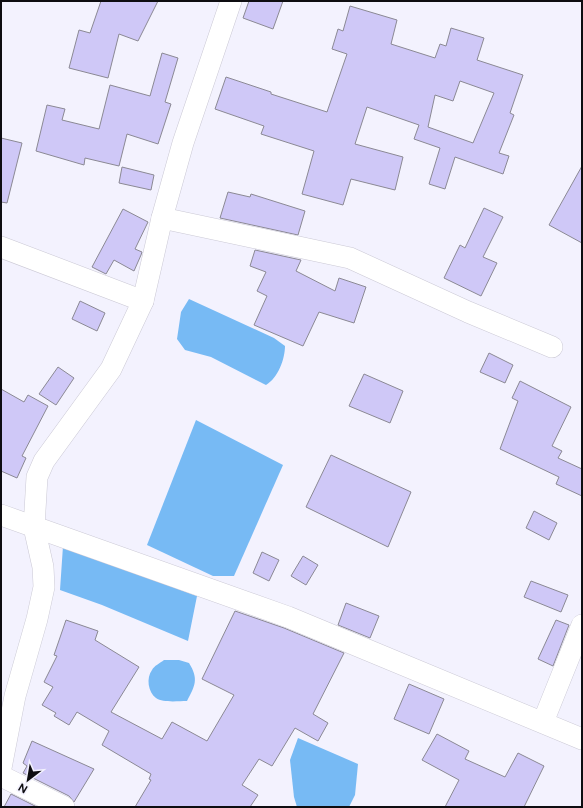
<svg xmlns="http://www.w3.org/2000/svg" width="583" height="808" font-family="Figtree,sans-serif">
	<style>
		.water { fill: #77baf4 }
		.building { fill: #cfc8f7; stroke: #8b8994; fill-rule: evenodd }
		.lines { fill: none; stroke-linecap: round; stroke-linejoin: round }
		.minor-casing { stroke: #cbc9d5; stroke-width: 22 }
		.minor { stroke: #fff; stroke-width: 21 }
	</style>
	<rect width="100%" height="100%" fill="#f3f2fe"/>
	<g class="water">
		<path d="M189,299L274,338L285,346C285,359 278,378 266,385L211,357L185,350L177,339L181,312Z"/>
		<polygon points="196,420 283,465 234,576 213,576 147,545"/>
		<polygon points="63,546 197,596 188,641 102,605 60,590"/>
		<path d="M164,660H179L189,663C199,679 195,686 187,701C178,701 163,703 156,698C148,692 146,678 152,670C154,666 160,663 164,660Z"/>
		<polygon points="298,738 358,764 355,795 349,807 297,807 294,797 290,760"/>
	</g>
	<g class="building">
		<polygon points="101,1 158,1 138,41 119,34 108,78 69,68 79,30 90,33"/>
		<polygon points="249,1 283,1 273,29 243,18"/>
		<path d="M350,6L397,20L391,44L435,58L440,44L446,46L451,28L484,38L477,60L523,75L510,113L514,115L499,153L509,156L503,174L455,157L445,189L429,184L440,148L414,139L419,125L367,107L355,144L403,157L395,190L351,179L343,205L302,194L314,151L261,134L264,126L215,109L226,77L271,92V94L327,112L347,54L332,49L338,29L343,31ZM460,81L494,93L473,143L428,127L435,95L453,101Z"/>
		<polygon points="162,53 178,58 165,102 171,104 158,144 127,134 119,166 85,158 84,165 36,151 47,105 65,109 62,120 99,129 110,85 150,96"/>
		<polygon points="1,138 22,143 7,203 1,202"/>
		<polygon points="582,166 582,243 549,225"/>
		<polygon points="122,167 154,175 151,190 119,183"/>
		<polygon points="228,192 250,197 251,194 305,211 298,235 220,218"/>
		<polygon points="484,208 503,217 483,257 497,263 481,296 444,278 460,245 465,248"/>
		<polygon points="123,209 148,222 135,249 142,252 141,255 134,271 114,260 106,274 92,267"/>
		<polygon points="255,250 301,260 296,271 335,291 339,278 366,287 354,323 319,312 303,346 254,325 267,296 257,291 266,272 250,266"/>
		<polygon points="80,301 105,313 97,331 72,319"/>
		<polygon points="489,353 513,365 505,383 480,372"/>
		<polygon points="58,367 74,378 56,405 39,394"/>
		<polygon points="364,374 403,391 390,423 349,406"/>
		<polygon points="520,381 571,407 552,446 562,451 558,458 582,469 582,496 556,484 559,477 500,449 518,401 512,398"/>
		<polygon points="1,389 24,402 28,395 48,406 22,456 26,458 17,478 1,471"/>
		<polygon points="331,455 411,492 388,547 306,507"/>
		<polygon points="534,511 557,523 549,540 526,528"/>
		<polygon points="262,552 279,560 269,581 253,573"/>
		<polygon points="303,556 318,565 306,585 291,576"/>
		<polygon points="531,581 568,595 561,612 524,597"/>
		<polygon points="346,603 379,616 370,638 338,625"/>
		<polygon points="235,611 284,628 344,653 313,714 328,723 318,741 295,728 272,766 259,759 242,785 258,795 250,807 135,807 151,780 149,779 151,774 102,745 109,731 77,712 69,725 54,716 56,713 42,705 53,687 44,682 57,656 54,655 66,620 98,631 95,640 139,667 111,712 162,739 172,722 207,741 234,695 202,679"/>
		<polygon points="556,620 569,625 553,666 538,659"/>
		<polygon points="409,684 444,699 429,734 394,719"/>
		<polygon points="437,734 469,751 465,759 505,777 518,753 544,766 524,807 445,807 459,780 422,760"/>
		<polygon points="32,741 94,769 74,802 69,796 23,773 27,766 23,763"/>
		<polygon points="11,794 37,807 4,807"/>
	</g>
	<g class="lines">
		<defs>
			<g id="minor">
				<polyline points="162,218 350,258 468,312 552,347"/>
				<polyline points="1,247 143,301"/>
				<polyline points="1,515 288,617 582,739"/>
				<polyline points="543,722 582,625"/>
				<polyline points="1,768 15,696 37,619 44,587 43,567 34,527 37,477 44,461 111,369 143,301 162,218 183,143 231,1"/>
				<polyline points="1,776 64,807"/>
			</g>
		</defs>
		<use href="#minor" class="minor-casing"/>
		<use href="#minor" class="minor"/>
	</g>
	<rect width="583" height="808" fill="none" stroke="#0e0d11" stroke-width="4"/>
	<g transform="translate(28 780) rotate(211)" stroke="#f3f2fe" stroke-width="3" paint-order="stroke">
	<path d="M0-3L7 15L0 10L-7 15Z" fill="#0e0d11"/>
	<text y="-6" font-size="11" font-weight="bold" text-anchor="middle" fill="#0e0d11">N</text>
	</g>
</svg>
